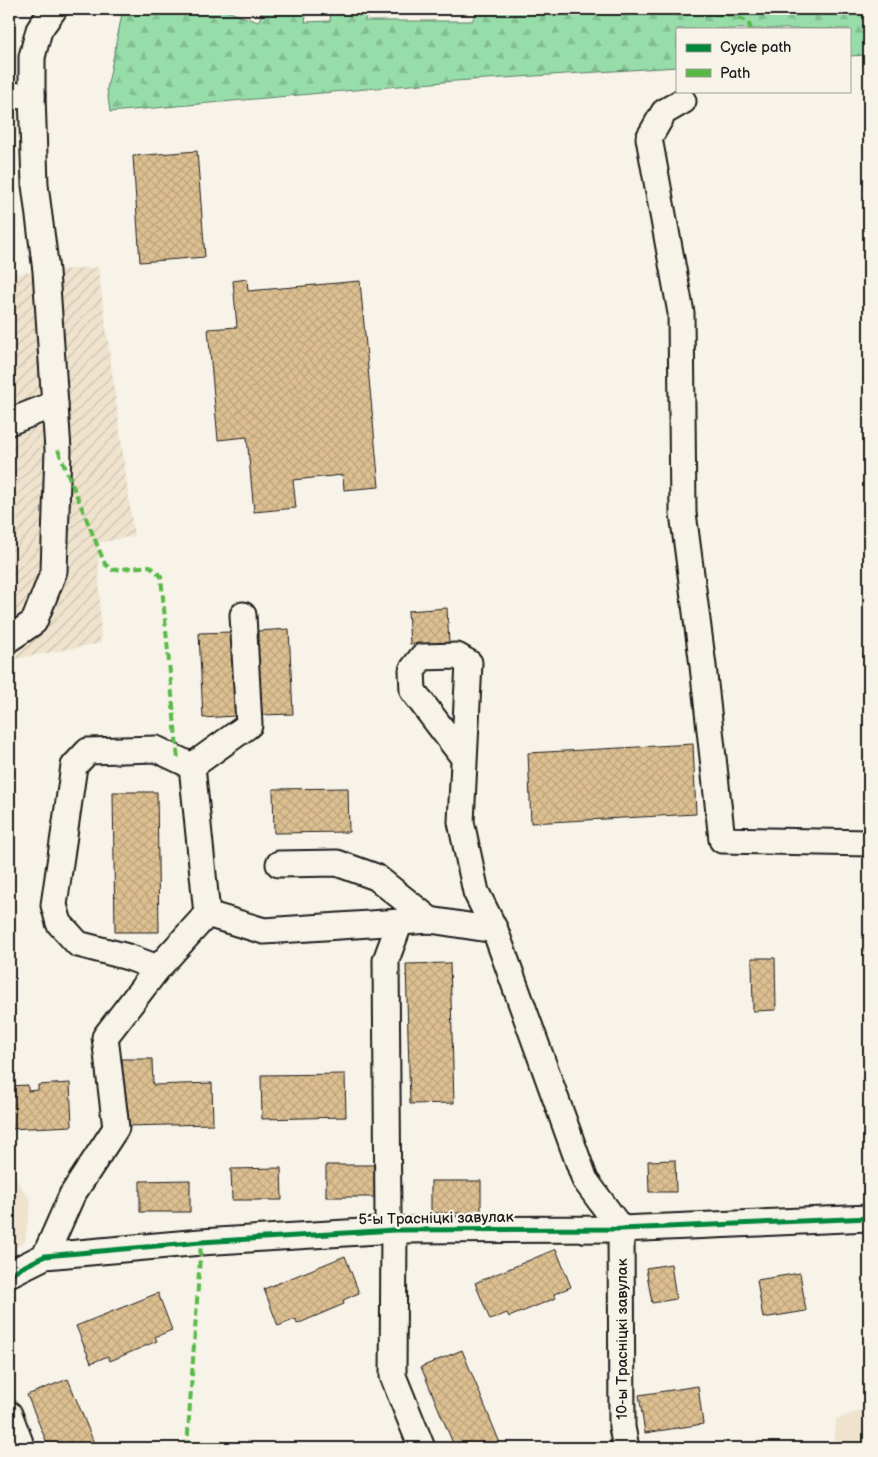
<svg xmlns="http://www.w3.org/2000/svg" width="878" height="1457" font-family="'Balsamiq Sans',sans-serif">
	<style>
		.built { fill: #efe3ce }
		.industrial { fill: url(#industrial-furrows) }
		.forest { fill: url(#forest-firs); stroke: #5a7c63 }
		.building { fill: url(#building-cross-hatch); stroke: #1c1c1c }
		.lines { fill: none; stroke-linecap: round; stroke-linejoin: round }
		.minor-casing { stroke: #1c1c1c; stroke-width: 29 }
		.minor { stroke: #f7f3e8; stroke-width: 25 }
		.quiet { stroke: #58b947; stroke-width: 4; stroke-dasharray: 8 4; stroke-linecap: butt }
		.cycleway-casing { stroke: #f7f3e8; stroke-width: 8 }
		.cycleway { stroke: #00873e; stroke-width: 5 }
		.labels { text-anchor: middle; stroke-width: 5; stroke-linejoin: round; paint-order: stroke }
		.street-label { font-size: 15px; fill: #1c1c1c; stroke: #f7f3e8 }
	</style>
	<defs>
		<pattern id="industrial-furrows" width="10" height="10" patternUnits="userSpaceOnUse" patternTransform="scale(1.25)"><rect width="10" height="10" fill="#efe3ce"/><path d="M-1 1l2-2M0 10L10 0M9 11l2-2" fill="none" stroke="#ccc2b0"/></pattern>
		<pattern id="forest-firs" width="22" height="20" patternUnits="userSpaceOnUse" patternTransform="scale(1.25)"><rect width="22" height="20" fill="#97ddaa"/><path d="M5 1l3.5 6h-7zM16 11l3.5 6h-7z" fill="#82bd92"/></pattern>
		<pattern id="building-cross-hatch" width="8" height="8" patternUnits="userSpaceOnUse" patternTransform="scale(1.25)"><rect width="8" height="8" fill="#ddbf91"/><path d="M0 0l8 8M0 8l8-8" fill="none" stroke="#bda47c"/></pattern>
	</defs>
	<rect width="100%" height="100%" fill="#f7f3e8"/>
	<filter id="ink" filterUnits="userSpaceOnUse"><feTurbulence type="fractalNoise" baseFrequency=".02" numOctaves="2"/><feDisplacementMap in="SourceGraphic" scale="10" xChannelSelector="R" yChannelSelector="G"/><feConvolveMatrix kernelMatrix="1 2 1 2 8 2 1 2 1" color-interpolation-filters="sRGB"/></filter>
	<g filter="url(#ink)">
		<g class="built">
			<polygon points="9,1169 31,1201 25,1242 9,1252"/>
			<polygon points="869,1407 869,1448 834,1448 836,1419"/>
		</g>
		<polygon class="industrial" points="98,267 134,536 98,543 101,643 10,660 9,662 9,274"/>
		<polygon class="forest" points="123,9 221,9 258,22 264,9 307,9 305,22 330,21 331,9 373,9 364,21 472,21 478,9 869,9 869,55 849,56 849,29 677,29 677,67 455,81 110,112 107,89"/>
		<g class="building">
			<polygon points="197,151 205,257 140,262 133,156"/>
			<polygon points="247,279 248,291 360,281 379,487 344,490 343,475 293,480 296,508 254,512 247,437 218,440 208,329 237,327 233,281"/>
			<polygon points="447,608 449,644 420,646 420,643 410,644 408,611"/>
			<polygon points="289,629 293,714 261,715 257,631"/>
			<polygon points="231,632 235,716 203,718 199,633"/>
			<polygon points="693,744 696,814 531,823 528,753"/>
			<polygon points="348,788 349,832 274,833 273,789"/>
			<polygon points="113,792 157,792 159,932 115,932"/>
			<polygon points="752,958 775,958 776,1010 753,1011"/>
			<polygon points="450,963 454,1103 410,1104 406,964"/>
			<polygon points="122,1059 152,1059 153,1085 212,1083 213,1124 124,1126"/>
			<polygon points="345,1074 346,1117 262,1119 261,1075"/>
			<polygon points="70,1083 72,1126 9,1129 9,1086 28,1085 28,1091 38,1090 38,1085"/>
			<polygon points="675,1160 676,1192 649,1192 648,1161"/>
			<rect x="326" y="1165" width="50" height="32"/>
			<polygon points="281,1168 282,1200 232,1200 231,1169"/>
			<polygon points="190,1180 190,1212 140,1212 140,1181"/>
			<rect x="431" y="1181" width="50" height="32"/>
			<polygon points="556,1249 571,1287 554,1294 556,1298 509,1317 507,1313 490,1320 475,1283"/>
			<polygon points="345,1256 359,1293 343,1300 344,1304 297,1324 296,1319 278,1326 264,1289"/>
			<polygon points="671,1264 676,1299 652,1303 646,1268"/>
			<polygon points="800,1273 806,1311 763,1318 757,1280"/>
			<polygon points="158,1293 172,1330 155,1337 157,1341 110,1361 108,1356 91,1363 76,1326"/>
			<polygon points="462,1350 502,1448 455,1448 421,1367"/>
			<polygon points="68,1379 96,1448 49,1448 27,1395"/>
			<polygon points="698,1386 703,1424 645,1433 639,1395"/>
		</g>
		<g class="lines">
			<defs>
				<g id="minor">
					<polyline points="9,96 32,95"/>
					<polyline points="683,101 664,112 649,138 681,313 683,513 703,666 722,840 869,843"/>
					<polyline points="9,422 55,404"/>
					<polyline points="243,615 249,725 192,766 207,914 264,931 430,920 495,930"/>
					<polyline points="9,639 34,622 54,571 58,450 46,271 35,185 32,95 32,57 39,30 54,9"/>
					<polyline points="464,758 413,691 412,670 422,657 457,656 469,663 461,822 476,892 495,930 585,1180 621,1229 622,1427 626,1448"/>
					<polyline points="279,864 337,863 376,877 430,920"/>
					<polyline points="400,922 386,960 388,1217 394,1230 393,1376 422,1448"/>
					<polyline points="158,968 128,957 78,944 59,923 54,905 74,766 88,751 156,749 192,766"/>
					<polyline points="45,1256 72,1195 116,1128 105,1037 158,968 207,914"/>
					<polyline points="9,1274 45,1256 201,1242 394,1230 621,1229 869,1218"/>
					<polyline points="9,1414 22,1448"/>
				</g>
			</defs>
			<use href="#minor" class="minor-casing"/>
			<use href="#minor" class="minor"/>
			<g class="quiet">
				<polyline points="643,9 733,15 748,22 751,29"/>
				<polyline points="58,450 105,564 112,570 150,566 161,576 178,760"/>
				<polyline points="187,1448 201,1242"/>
			</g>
			<defs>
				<polyline id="cycleway" points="9,1274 45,1256 201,1242 394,1230 621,1229 869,1218"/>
			</defs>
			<use href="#cycleway" class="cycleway-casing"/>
			<use href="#cycleway" class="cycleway"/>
		</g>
	</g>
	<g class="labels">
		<g class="street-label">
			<text transform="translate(436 1218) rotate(-1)" y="5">5-ы Трасніцкі завулак</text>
			<text transform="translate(622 1339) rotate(-90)" y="5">10-ы Трасніцкі завулак</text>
		</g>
	</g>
	<rect width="878" height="1457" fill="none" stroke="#f7f3e8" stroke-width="30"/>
	<rect x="15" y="15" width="848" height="1427" fill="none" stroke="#1c1c1c" stroke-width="2" filter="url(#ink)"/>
	<rect x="676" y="28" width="175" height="65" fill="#f7f3e8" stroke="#9f9d96"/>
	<rect x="686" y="44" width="25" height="8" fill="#00873e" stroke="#9f9d96"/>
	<text x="720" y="52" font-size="15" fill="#1c1c1c">Cycle path</text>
	<rect x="686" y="69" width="25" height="8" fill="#58b947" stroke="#9f9d96"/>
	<text x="720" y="78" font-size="15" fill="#1c1c1c">Path</text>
</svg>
